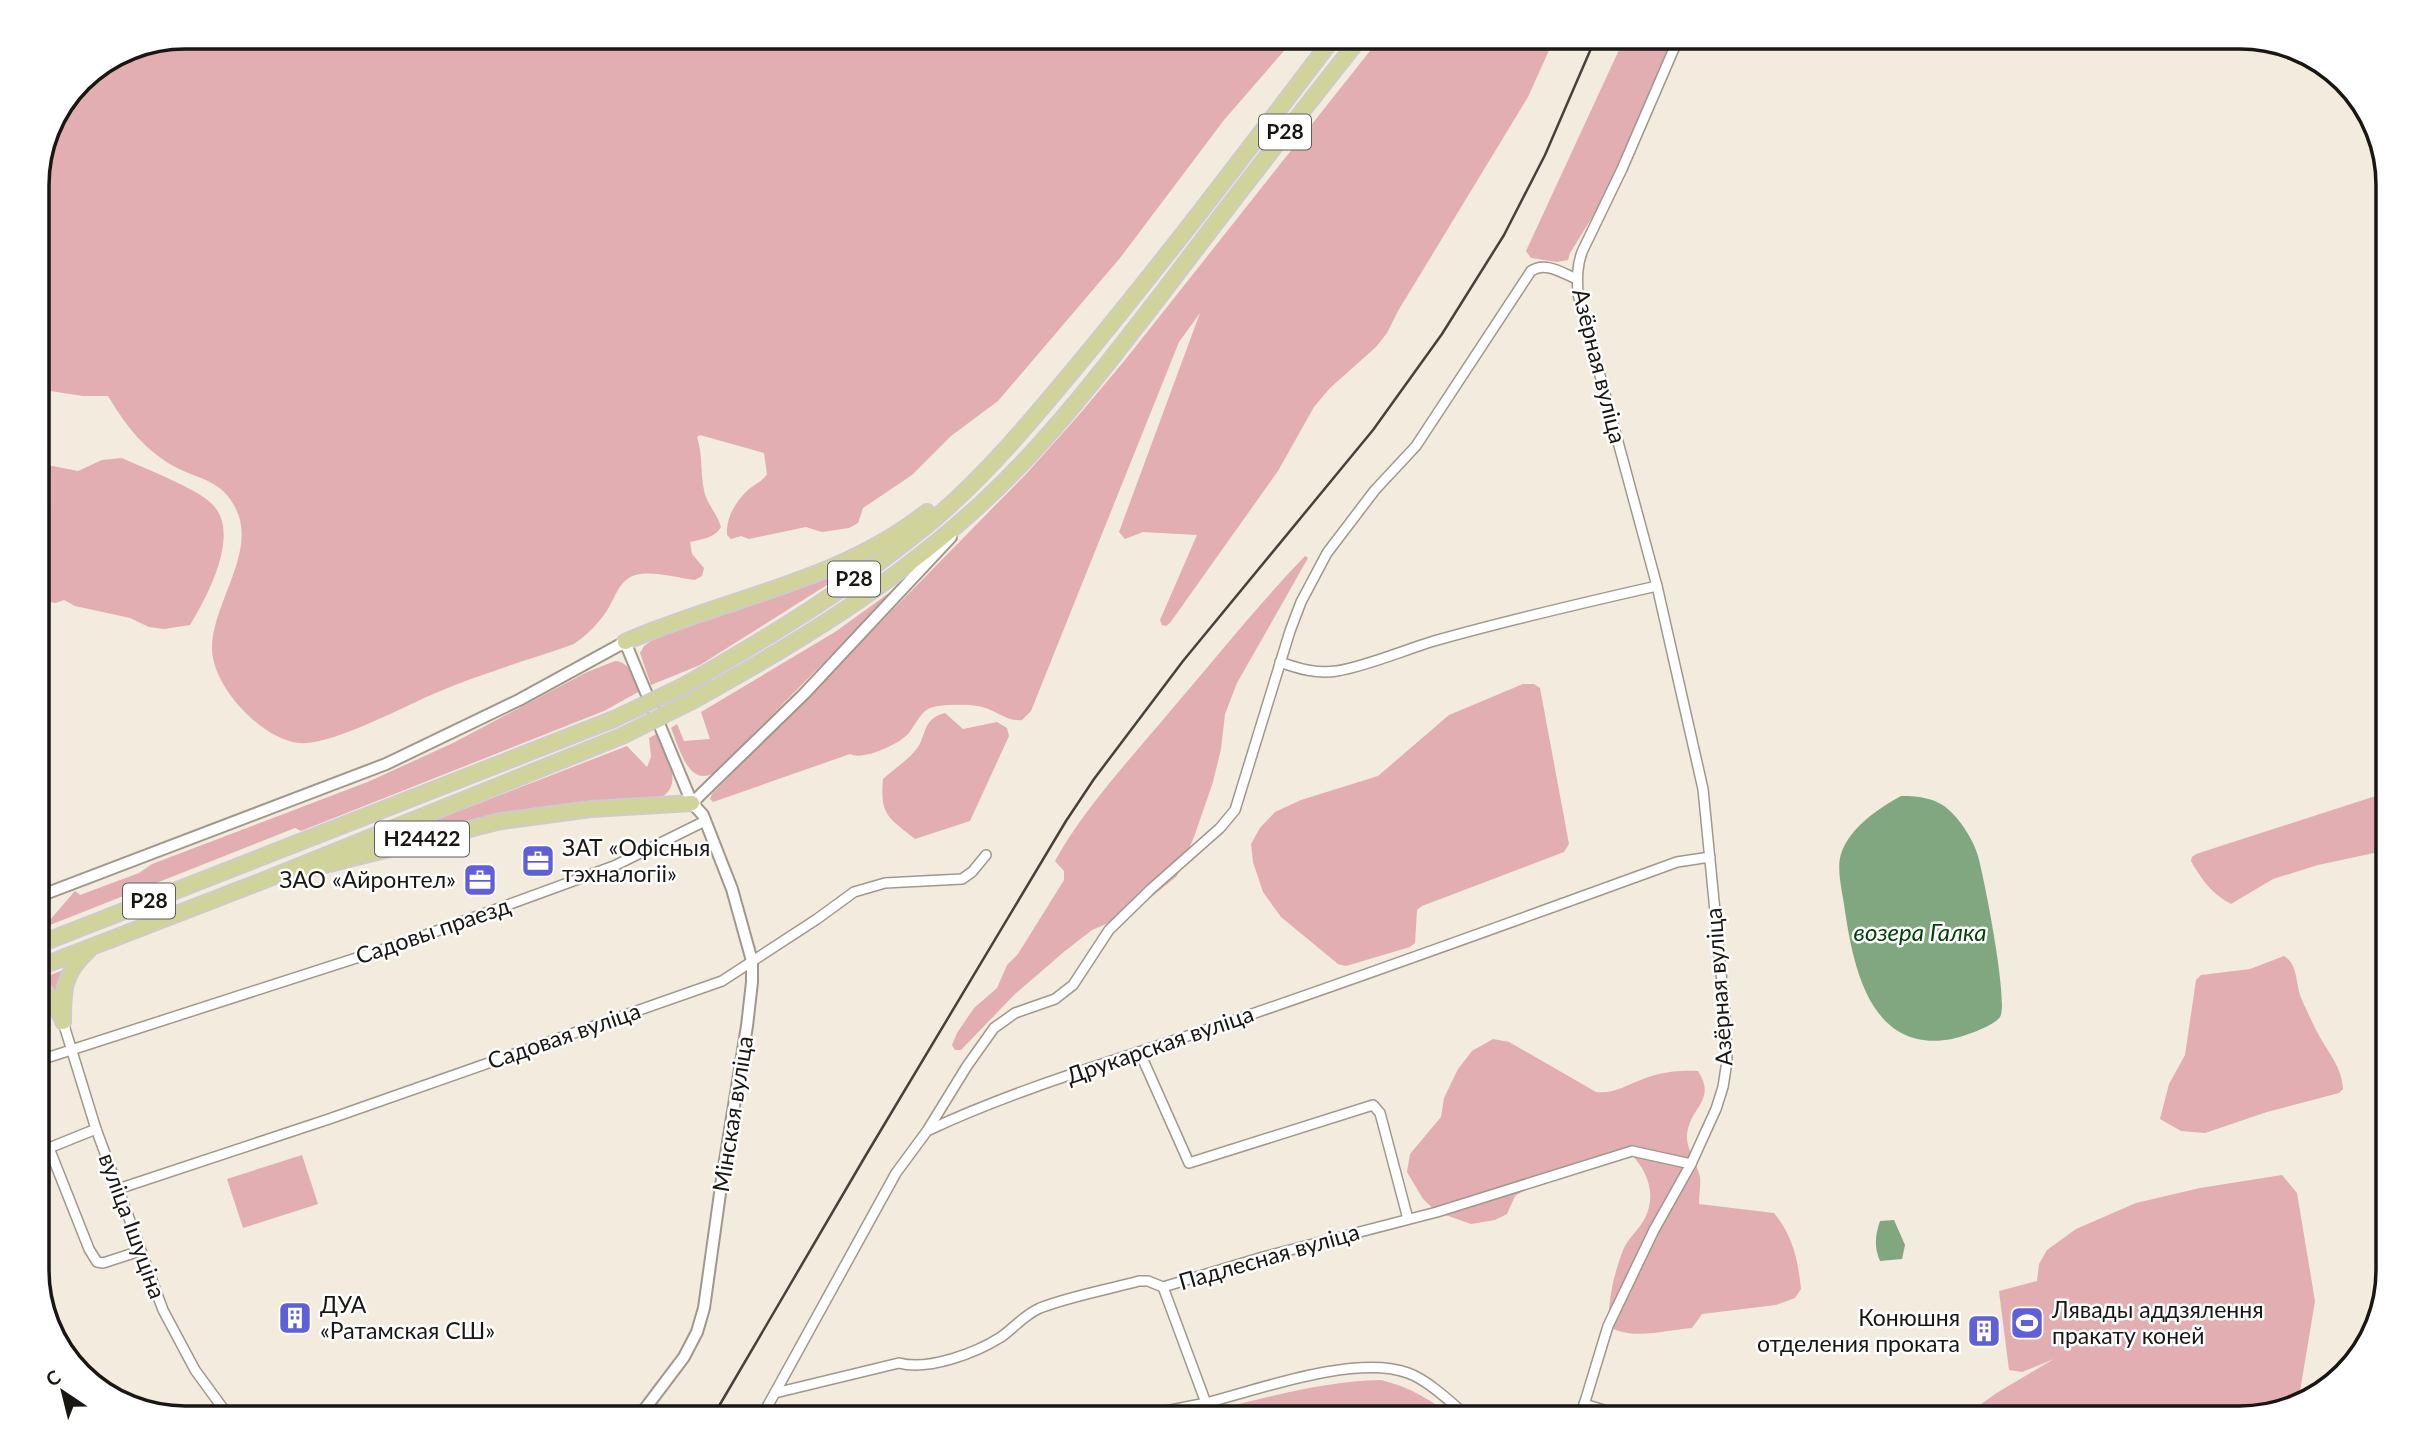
<svg xmlns="http://www.w3.org/2000/svg" width="2425" height="1455" font-family="Lato,sans-serif">
	<style>
		.green { fill: #e2aeb1 }
		.water { fill: #80a77f }
		.lines { fill: none; stroke-linecap: round; stroke-linejoin: round }
		.minor-casing { stroke: #a0988c; stroke-width: 12 }
		.tertiary-casing { stroke: #a0988c; stroke-width: 14 }
		.trunk-casing { stroke: #cdcccb; stroke-width: 18 }
		.minor { stroke: #fff; stroke-width: 9 }
		.tertiary { stroke: #fff; stroke-width: 10 }
		.trunk { stroke: #d0d49a; stroke-width: 14 }
		.rail { stroke: #46423b; stroke-width: 2.5 }
		.trunk-bridge-casing { stroke: #cdcccb; stroke-width: 18; stroke-linecap: butt }
		.trunk-bridge { stroke: #d0d49a; stroke-width: 14 }
		.labels { text-anchor: middle; stroke-width: 5; stroke-linejoin: round; paint-order: stroke }
		.shield { fill: #fff; stroke: #5f5d59; stroke-width: 2 }
		.shield-label { font-size: 21px; font-weight: bold; fill: #1a1712 }
		.street-label { font-size: 23px; fill: #1a1712; stroke: #fff }
		.poi-label { font-size: 23px; fill: #1a1712; stroke: #fff; text-anchor: start }
		.water-label { font-size: 24px; font-style: italic; fill: #04410a; stroke: #fff }
		.rim { fill: none; stroke: #1a1712; stroke-width: 3.5 }
	</style>
	<rect width="100%" height="100%" fill="#f3ebdd"/>
	<g class="green">
		<path d="M185,37H1296L1224,120L1120,258L998,401L951,436L912,475L863,508L858,523L849,528L822,532L806,527L749,539L741,536L731,539L727,535C726,517 736,501 749,489C756,483 762,482 767,474L764,453L700,435L697,437C703,455 700,472 704,490C706,503 717,513 721,527C715,538 702,539 690,542L692,554L704,568L702,576L695,580C678,578 657,572 640,574C620,577 617,594 608,609C599,623 587,635 574,644C529,660 482,673 438,692C406,705 332,746 299,743C261,739 211,685 212,647C213,602 257,552 236,509C222,480 201,480 177,468C145,451 126,426 108,396H83L37,389V175L48,128L80,80L128,48Z"/>
		<path d="M1381,37H1555L1528,97L1398,311L1387,333L1376,347L1330,388L1314,407L1278,471L1170,623L1166,626L1162,625L1160,620L1197,535L1143,532L1125,539L1119,532L1200,313L1179,342L1031,711L1022,720C1007,722 996,710 982,707C973,704 943,704 934,707C921,709 916,725 908,734C899,744 863,761 850,754L713,802L710,799L712,794L1027,473L1078,416L1125,360Z"/>
		<polygon points="1625,37 1679,37 1622,169 1570,253 1568,260 1557,262 1531,258 1526,251"/>
		<path d="M122,458C143,468 199,489 213,505C241,534 207,597 190,625L164,629L149,627L130,618L75,606L64,600L56,603L37,600V504L49,492L37,463L78,471L102,460Z"/>
		<polygon points="876,554 700,665 651,685 640,653 644,646 655,638 754,601 818,581"/>
		<path d="M1305,556L1308,558L1237,683L1225,714L1221,749L1213,782L1194,837L1177,876L1132,913L1092,930L1065,951L1015,994L961,1050H955L952,1045L957,1033L974,1008L997,988L1007,965L1018,954L1064,880V871L1055,861C1084,808 1133,756 1172,709C1216,658 1258,605 1305,556Z"/>
		<path d="M900,585L717,771C689,791 679,747 671,728L677,724L684,741L710,739L701,712L835,632Z"/>
		<path d="M615,661C631,662 634,679 640,691L604,711L301,831L295,828L50,925L49,921L75,891L80,895L139,873L152,864L370,781L455,742L587,672Z"/>
		<polygon points="1523,684 1534,684 1540,688 1569,844 1564,852 1422,906 1417,910 1415,943 1410,947 1346,966 1338,964 1281,917 1263,892 1253,862 1251,844 1260,828 1275,812 1301,800 1378,776 1449,715"/>
		<path d="M945,713L963,729L997,722L1007,728L1009,736L970,821L915,839C888,817 880,816 883,779C893,770 905,762 914,752C928,738 920,719 945,713Z"/>
		<path d="M658,733C665,753 685,785 661,797L591,802L486,819L387,842L384,840L627,746L647,767L651,757L649,738Z"/>
		<path d="M2388,792V850L2318,865L2273,879L2231,904C2213,895 2201,879 2191,861L2192,857L2196,854Z"/>
		<path d="M2284,956C2299,965 2295,985 2302,1000C2308,1013 2314,1027 2321,1039C2331,1056 2342,1069 2343,1089L2339,1093L2267,1112L2205,1133L2181,1131L2160,1119L2169,1084L2185,1055L2196,980L2201,975L2250,969Z"/>
		<polygon points="63,970 59,984 58,1000 38,980"/>
		<path d="M1493,1039L1509,1042L1596,1092C1614,1094 1627,1085 1643,1079C1660,1072 1680,1070 1698,1071C1717,1101 1690,1106 1687,1135C1686,1149 1697,1163 1700,1177C1701,1185 1699,1195 1699,1204L1774,1213C1793,1236 1798,1260 1801,1289L1795,1298L1776,1305L1702,1314L1692,1328C1666,1330 1631,1341 1608,1326C1609,1297 1613,1277 1623,1250C1628,1238 1639,1230 1645,1218C1657,1194 1647,1170 1630,1153L1550,1174L1515,1196L1507,1214L1495,1220L1471,1224L1437,1212L1423,1199L1407,1172L1410,1154L1441,1117L1444,1098L1458,1069L1472,1051Z"/>
		<polygon points="302,1155 318,1204 243,1228 227,1179"/>
		<polygon points="2282,1175 2297,1193 2315,1301 2298,1403 2241,1418 1962,1418 1995,1394 2054,1359 2022,1372 2009,1370 1999,1291 2037,1281 2039,1264 2047,1250 2076,1229 2136,1203 2200,1188"/>
		<path d="M1381,1380C1410,1387 1431,1400 1455,1418H1181C1245,1404 1315,1381 1381,1380Z"/>
	</g>
	<g class="water">
		<path d="M1901,796C1919,796 1937,798 1950,811C1961,821 1974,841 1978,856C1984,877 2009,1003 2000,1017C1994,1026 1962,1037 1952,1039C1872,1054 1854,971 1845,911C1843,894 1836,870 1841,854C1850,827 1878,809 1901,796Z"/>
		<path d="M1894,1220L1905,1245L1902,1259L1880,1261C1874,1247 1875,1236 1880,1221Z"/>
	</g>
	<g class="lines">
		<defs>
			<g id="minor">
				<path d="M1280,662C1299,669 1317,674 1337,671C1367,666 1404,650 1434,641C1508,620 1582,603 1657,586"/>
				<polyline points="63,1022 96,1129 163,1310 195,1370 230,1418"/>
				<polyline points="1140,1053 1189,1163 1373,1105 1380,1113 1408,1219"/>
				<polyline points="37,1061 412,940 614,866 705,821"/>
				<path d="M929,1130C1023,1086 1125,1058 1223,1024C1375,972 1526,917 1677,862L1710,857"/>
				<polyline points="49,1148 89,1249 97,1262 103,1263 140,1251"/>
				<polyline points="37,1170 40,1158 49,1148 96,1129"/>
				<polyline points="118,1189 329,1119 722,981 817,919 854,892 885,883 962,879 972,872 986,855"/>
				<path d="M1163,1287L1206,1403C1260,1389 1356,1354 1408,1373C1428,1380 1453,1404 1469,1418"/>
				<path d="M775,1393L899,1363C928,1371 976,1353 1001,1337C1014,1328 1024,1315 1040,1308C1071,1296 1106,1290 1139,1281H1148L1163,1287L1263,1257L1437,1212L1632,1151L1691,1164"/>
				<polyline points="1584,1404 1604,1410 1611,1418"/>
				<polyline points="202,1418 227,1415"/>
				<path d="M761,1418L896,1173L927,1131L967,1066L994,1028L1015,1013L1055,999L1073,985L1109,930L1151,889L1220,828L1235,810L1290,631L1301,602L1327,553L1375,490L1416,446L1531,271C1545,261 1562,273 1577,279"/>
				<polyline points="1131,1418 1206,1403"/>
				<path d="M1580,1418L1608,1326L1654,1230L1691,1164L1716,1109L1723,1087L1727,1061L1725,1013L1703,789L1657,586L1578,294C1577,278 1577,266 1582,252L1622,169L1679,37"/>
			</g>
			<g id="tertiary">
				<polyline points="692,803 804,694 951,537"/>
				<polyline points="37,897 386,764 519,700 625,642 692,803 703,815 732,889 752,961 752,982 747,1026 722,1179 704,1308 697,1332 684,1357 638,1418"/>
			</g>
			<g id="trunk">
				<path d="M625,642C725,598 839,582 927,512"/>
				<path d="M685,685C771,636 856,584 932,521C991,471 1041,409 1090,350C1174,248 1254,142 1334,37"/>
				<path d="M692,701C796,644 897,582 984,501C1049,441 1106,366 1160,296C1226,209 1293,122 1361,37"/>
				<polyline points="309,869 501,821 591,809 692,803"/>
				<polyline points="37,945 614,719"/>
				<polyline points="37,968 257,883 622,736"/>
				<polyline points="37,982 54,1002 61,1017"/>
				<path d="M63,1022C63,989 63,974 88,951"/>
			</g>
		</defs>
		<use href="#minor" class="minor-casing"/>
		<use href="#tertiary" class="tertiary-casing"/>
		<use href="#trunk" class="trunk-casing"/>
		<use href="#minor" class="minor"/>
		<use href="#tertiary" class="tertiary"/>
		<use href="#trunk" class="trunk"/>
		<polyline class="rail" points="712,1418 866,1155 1066,821 1094,779 1183,661 1373,430 1442,334 1504,235 1545,155 1596,37"/>
		<defs>
			<g id="trunk-bridge">
				<polyline points="614,719 685,685"/>
				<polyline points="622,736 692,701"/>
			</g>
		</defs>
		<use href="#trunk-bridge" class="trunk-bridge-casing"/>
		<use href="#trunk-bridge" class="trunk-bridge"/>
	</g>
	<defs>
		<symbol id="office-square" viewBox="-11 -11 22 22"><rect x="-9" y="-9" width="18" height="18" rx="4" fill="#5f5fd8" stroke="#fff"/><path d="M-6-3h4V-5.5h4V-3h4V5H-6ZM-1-4.5V-3h2v-1.5ZM-6 0V1H6V0Z" fill="#fff"/></symbol>
		<symbol id="building-square" viewBox="-11 -11 22 22"><rect x="-9" y="-9" width="18" height="18" rx="4" fill="#5f5fd8" stroke="#fff"/><path d="M-4-6H4V6H1V3H-1V6H-4ZM-2.5-4.3h1.7v1.8h-1.7ZM.8-4.3h1.7v1.8H.8ZM-2.5-1h1.7V.8h-1.7ZM.8-1h1.7V.8H.8Z" fill="#fff"/></symbol>
		<symbol id="stadium-square" viewBox="-11 -11 22 22"><rect x="-9" y="-9" width="18" height="18" rx="4" fill="#5f5fd8" stroke="#fff"/><path d="M0-5a6.5 5 0 1 0 0 10a6.5 5 0 1 0 0-10ZM-3.5-1.8h7v3.6h-7Z" fill="#fff"/></symbol>
	</defs>
	<g fill-rule="evenodd">
		<use href="#office-square" x="519" y="842" width="38" height="38"/>
		<use href="#office-square" x="461" y="861" width="38" height="38"/>
		<use href="#building-square" x="276" y="1299" width="38" height="38"/>
		<use href="#stadium-square" x="2008" y="1304" width="38" height="38"/>
		<use href="#building-square" x="1965" y="1312" width="38" height="38"/>
	</g>
	<g class="labels">
		<g class="shield">
			<rect x="1259" y="114.5" width="52" height="35" rx="5"/>
			<rect x="828" y="561.5" width="52" height="35" rx="5"/>
			<rect x="375" y="821.5" width="94" height="35" rx="5"/>
			<rect x="123" y="883.5" width="52" height="35" rx="5"/>
		</g>
		<g class="shield-label">
			<text x="1285" y="139">Р28</text>
			<text x="854" y="586">Р28</text>
			<text x="422" y="846">Н24422</text>
			<text x="149" y="908">Р28</text>
		</g>
		<g class="street-label">
			<text transform="translate(1599 366) rotate(76)" y="8">Азёрная вуліца</text>
			<text transform="translate(433 931) rotate(-19)" y="8">Садовы праезд</text>
			<text transform="translate(1719 987) rotate(-94)" y="8">Азёрная вуліца</text>
			<text transform="translate(564 1036) rotate(-19)" y="8">Садовая вуліца</text>
			<text transform="translate(1160 1045) rotate(-19)" y="8">Друкарская вуліца</text>
			<text transform="translate(733 1114) rotate(-81)" y="8">Мінская вуліца</text>
			<text transform="translate(132 1226) rotate(70)" y="8">вуліца Ішуціна</text>
			<text transform="translate(1269 1257) rotate(-16)" y="8">Падлесная вуліца</text>
		</g>
		<g class="poi-label">
			<text x="562" y="856">ЗАТ «Офісныя<tspan x="562" dy="26">тэхналогіі»</tspan></text>
			<text x="456" y="888" text-anchor="end">ЗАО «Айронтел»</text>
			<text x="320" y="1313">ДУА<tspan x="320" dy="26">«Ратамская СШ»</tspan></text>
			<text x="2052" y="1318">Лявады аддзялення<tspan x="2052" dy="26">пракату коней</tspan></text>
			<text x="1960" y="1326" text-anchor="end">Конюшня<tspan x="1960" dy="26">отделения проката</tspan></text>
		</g>
		<g class="water-label">
			<text x="1920" y="941">возера Галка</text>
		</g>
	</g>
	<path d="M0 0H2425V1455H0ZM185 49H2240A136 136 0 0 1 2376 185V1270A136 136 0 0 1 2240 1406H185A136 136 0 0 1 49 1270V185A136 136 0 0 1 185 49Z" fill="#fff" fill-rule="evenodd"/>
	<path class="rim" d="M185 49H2240A136 136 0 0 1 2376 185V1270A136 136 0 0 1 2240 1406H185A136 136 0 0 1 49 1270V185A136 136 0 0 1 185 49Z"/>
	<g transform="translate(63 1392) rotate(325)" stroke="#ffffff" stroke-width="5" paint-order="stroke">
	<path d="M0-5L12 26L0 18L-12 26Z" fill="#1a1712"/>
	<text y="-10" font-size="19" font-weight="bold" text-anchor="middle" fill="#1a1712">С</text>
	</g>
</svg>
